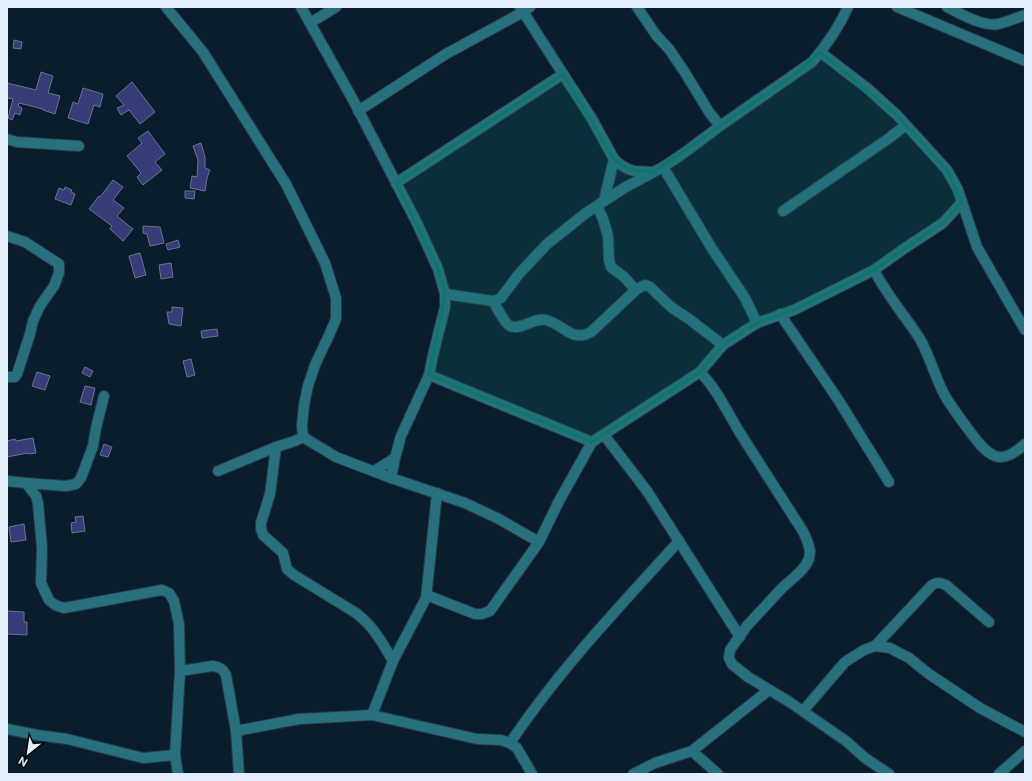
<svg xmlns="http://www.w3.org/2000/svg" width="1032" height="781" font-family="'Public Sans',sans-serif">
	<style>
		.building { fill: #363d79; stroke: #6d738d }
		.lines { fill: none; stroke-linecap: round; stroke-linejoin: round }
		.minor-casing { stroke: #283b4a; stroke-width: 12 }
		.minor { stroke: #28707d; stroke-width: 10 }
		.marked { fill: #0f766e; fill-opacity: 0.2; stroke: #0f766e; stroke-width: 3; stroke-linejoin: round }
	</style>
	<rect width="100%" height="100%" fill="#091d2d"/>
	<g class="building">
		<polygon points="14,40 22,42 21,49 13,48"/>
		<polygon points="41,72 53,76 48,93 60,96 55,114 43,110 43,109 19,103 18,106 22,108 20,115 15,113 12,120 8,118 13,99 7,98 7,83 36,90"/>
		<polygon points="132,82 155,112 140,124 129,110 121,115 117,108 124,105 116,96"/>
		<polygon points="83,88 103,94 100,107 94,105 88,124 68,118 73,102 78,104"/>
		<polygon points="148,131 165,154 155,162 162,170 143,185 137,177 141,173 127,156 142,143 138,138"/>
		<polygon points="201,143 205,157 205,168 210,170 207,178 205,191 190,188 192,176 197,177 198,160 193,146"/>
		<polygon points="113,180 123,187 113,200 124,208 117,216 133,229 123,241 110,229 112,226 89,209 99,196 100,197"/>
		<polygon points="65,187 72,190 71,192 75,194 71,205 55,199 59,188 64,190"/>
		<polygon points="185,191 195,191 194,199 185,198"/>
		<polygon points="143,226 160,227 164,243 150,246 147,234 143,233"/>
		<polygon points="178,240 180,247 168,250 166,244"/>
		<polygon points="140,253 146,275 135,278 129,256"/>
		<polygon points="171,263 173,277 161,279 159,265"/>
		<polygon points="172,307 183,308 181,326 169,324 167,312 172,312"/>
		<polygon points="217,329 218,336 202,338 201,331"/>
		<polygon points="191,359 195,375 187,377 183,361"/>
		<polygon points="85,367 93,371 90,377 82,373"/>
		<polygon points="37,372 50,376 45,390 32,386"/>
		<polygon points="85,386 95,388 91,405 80,402"/>
		<polygon points="33,438 36,453 29,454 28,453 7,457 7,441 15,439 16,441"/>
		<polygon points="104,444 112,447 108,457 100,455"/>
		<polygon points="83,516 85,531 72,533 71,523 76,522 75,517"/>
		<polygon points="24,524 26,540 11,542 9,527"/>
		<polygon points="7,611 24,612 24,622 27,622 27,635 7,634"/>
	</g>
	<g class="lines">
		<defs>
			<g id="minor">
				<polyline points="166,7 203,52 286,184 325,263 336,298 336,319 330,333 315,365 308,386 304,405 302,425 303,437"/>
				<polyline points="301,7 352,98 417,223 438,269 445,294 445,307 433,355 429,375 401,436 395,458 391,478"/>
				<polyline points="520,7 592,119 614,159 621,165 628,169 635,171 653,172"/>
				<polyline points="637,7 656,35 669,49 684,71 709,112 720,126"/>
				<polyline points="897,7 1025,61"/>
				<path d="M947,7C961,14 983,27 998,24C1007,22 1016,18 1025,15"/>
				<polyline points="310,23 336,7"/>
				<polyline points="820,52 867,88 897,115 947,170 958,190 977,247 1025,330"/>
				<polyline points="358,111 446,54 523,12 530,7"/>
				<polyline points="7,139 17,142 79,146"/>
				<polyline points="663,167 711,247 745,298 757,323"/>
				<polyline points="396,183 563,74"/>
				<polyline points="604,201 614,159"/>
				<polyline points="597,206 603,219 608,236 609,260 611,267 624,277 633,287 637,289 645,285 650,287 671,307 689,319 723,345"/>
				<polyline points="783,211 885,141 905,126"/>
				<polyline points="7,236 25,242 59,264 59,273 54,286 40,306 33,321 30,334 17,374 15,377 7,377"/>
				<path d="M874,270C887,295 905,316 920,339C929,355 934,373 942,390C949,405 961,419 971,433C977,441 985,452 995,456C1006,460 1017,451 1025,444"/>
				<path d="M445,294L493,301L497,300L501,298L518,275L547,244L586,213L624,188L663,167L684,153L720,126L812,62C826,46 839,27 848,7"/>
				<path d="M493,301C497,307 504,323 510,326C521,331 534,317 546,320C563,324 572,343 591,332L637,289"/>
				<polyline points="780,314 839,401 889,482"/>
				<polyline points="429,375 592,442"/>
				<polyline points="104,396 96,428 93,446 81,478 76,484 66,486 26,483 36,496 38,503 42,548 41,583 49,600 55,605 64,608 162,590 169,593 174,601 179,624 180,671 175,755 178,774"/>
				<polyline points="604,435 647,491 740,637"/>
				<path d="M276,447L270,494L261,523V529L263,535L283,553L287,569L294,575L356,613C373,626 382,642 393,661"/>
				<polyline points="218,471 276,447 295,441 303,437 336,457 391,478 465,503 499,519 539,542"/>
				<polyline points="374,471 395,458"/>
				<polyline points="7,481 26,483"/>
				<polyline points="426,598 437,493"/>
				<path d="M875,646L932,585C938,582 940,583 946,585L989,622"/>
				<path d="M180,671L213,666C220,667 223,669 226,675L236,731L239,774"/>
				<polyline points="803,711 845,662 864,650 875,646 890,648 909,658 929,674 980,708 1025,732"/>
				<polyline points="372,715 393,661 426,598 429,596 475,614 482,614 490,611 539,542 559,501 592,442 700,372"/>
				<polyline points="7,729 37,735 67,739 143,758 175,755"/>
				<polyline points="236,731 299,719 372,715 477,739 501,740 510,743 517,748 532,774"/>
				<path d="M510,743C559,670 620,606 679,541"/>
				<polyline points="692,751 718,774"/>
				<polyline points="633,774 655,763 692,751 769,690"/>
				<path d="M889,774L865,758L846,741L788,701L748,677L732,664L729,658L730,650L746,627L782,588L799,573L805,566L809,559L810,551L808,543L804,533C783,500 761,466 740,433C728,413 716,388 700,372L723,345L757,323L794,310L874,270L905,248L943,223L962,202"/>
				<polyline points="999,774 1025,751"/>
			</g>
		</defs>
		<use href="#minor" class="minor-casing"/>
		<use href="#minor" class="minor"/>
	</g>
	<path class="marked" d="M820,52L897,115L947,170L962,202L943,223L874,270L794,310L757,323L723,345L700,372L592,442L429,375L445,294L438,269L396,183L563,74L614,159L628,169L653,172L795,74Z"/>
	<rect width="1032" height="781" fill="none" stroke="#e3f0fb" stroke-width="16"/>
	<g transform="translate(28 753) rotate(210)" stroke="#02070d" stroke-width="3" paint-order="stroke">
	<path d="M0-3L7 15L0 10L-7 15Z" fill="#e3f0fb"/>
	<text y="-6" font-size="11" font-weight="bold" text-anchor="middle" fill="#e3f0fb">N</text>
	</g>
</svg>
